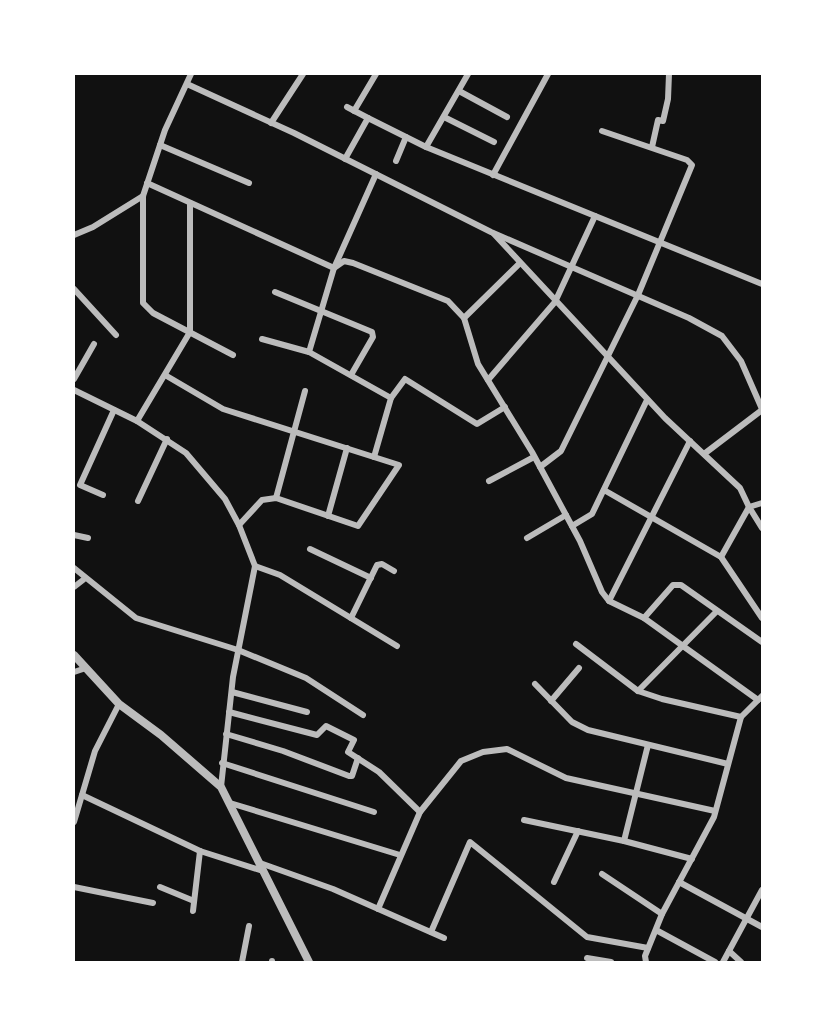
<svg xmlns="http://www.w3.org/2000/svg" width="836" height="1036" font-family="'Open Sans',sans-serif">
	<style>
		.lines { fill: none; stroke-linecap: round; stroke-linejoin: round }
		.minor { stroke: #bcbcbc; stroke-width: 6 }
		.tertiary { stroke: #bcbcbc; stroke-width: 8 }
	</style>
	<rect width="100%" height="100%" fill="#111"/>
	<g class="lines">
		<g class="minor">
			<polyline points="191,74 165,130 143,196 143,303 153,313 233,355"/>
			<polyline points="187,84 294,133 491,232 689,318 722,336 741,361 762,409"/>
			<polyline points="459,91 507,117"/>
			<polyline points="347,107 368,118"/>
			<polyline points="354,111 376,74"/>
			<polyline points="444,117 494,142"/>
			<polyline points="271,123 303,74"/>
			<polyline points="160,145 249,183"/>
			<polyline points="426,147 468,74"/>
			<polyline points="652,147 658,120 663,121 668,99 669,74"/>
			<polyline points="345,159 368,118 426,147 762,284"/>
			<polyline points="396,161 406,137"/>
			<polyline points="493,175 548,74"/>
			<polyline points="147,183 334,268 344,261 353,263 448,301 464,318 478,364 532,452 580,541 602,592 609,601 644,618 758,700"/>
			<polyline points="494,234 665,418 740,488 749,507 762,503"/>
			<polyline points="74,235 93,227 143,196"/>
			<polyline points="74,289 116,335"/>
			<polyline points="275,292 372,332 373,337 351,375"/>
			<polyline points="464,318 520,263"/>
			<polyline points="262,339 309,352"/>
			<polyline points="165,375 223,409 399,465 358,526 276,498 262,500 239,525"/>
			<polyline points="74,379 94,344"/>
			<polyline points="488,380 555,302 595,216"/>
			<polyline points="74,390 137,421 186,453 225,499 239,525 255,566 233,677 221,787"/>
			<polyline points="391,398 405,379 477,424 505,407"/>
			<polyline points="137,421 190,332 190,203"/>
			<polyline points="704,454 762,410"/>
			<polyline points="374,457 391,398 309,352 334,268 376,174"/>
			<polyline points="540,467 561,451 638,295 692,165 687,160 602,131"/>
			<polyline points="489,481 534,457"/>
			<polyline points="604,490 721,557 762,618"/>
			<polyline points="103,495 80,485 114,410"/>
			<polyline points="276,498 305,391"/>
			<polyline points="138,501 167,439"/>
			<polyline points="328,516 347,448"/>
			<polyline points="572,526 592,514 647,400"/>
			<polyline points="74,535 88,538"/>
			<polyline points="527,538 566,515"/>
			<polyline points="310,549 371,578"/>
			<polyline points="721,557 749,507 762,528"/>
			<polyline points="255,566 280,575 397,646"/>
			<polyline points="74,568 136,618 238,650 306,678 363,715"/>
			<polyline points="74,587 83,580"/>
			<polyline points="609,601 690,441"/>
			<polyline points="351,618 377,565 382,564 394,571"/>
			<polyline points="644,618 673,585 681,585 762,642"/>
			<polyline points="576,644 638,691 662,699 741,717"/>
			<polyline points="74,672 86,668"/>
			<polyline points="535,684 572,722 588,730 728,764"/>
			<polyline points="638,691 717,611"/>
			<polyline points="232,692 307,712"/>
			<polyline points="551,701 579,668"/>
			<polyline points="229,712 317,735 326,726 354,740 348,752 379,772 420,812"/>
			<polyline points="226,734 283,751 349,776 352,776 358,758"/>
			<polyline points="222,763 374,812"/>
			<polyline points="82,795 200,851 263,871"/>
			<polyline points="230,803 400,855"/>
			<polyline points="524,820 624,841 692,859"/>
			<polyline points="74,822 95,751 119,704"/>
			<polyline points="624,841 648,745"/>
			<polyline points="260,863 333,889 444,938"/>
			<polyline points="602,874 662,914"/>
			<polyline points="554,882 578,831"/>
			<polyline points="679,882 762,927"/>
			<polyline points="74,887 153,903"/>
			<polyline points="160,887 194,901"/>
			<polyline points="378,909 420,812 461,761 483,752 507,749 566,778 715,811"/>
			<polyline points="193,911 200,851"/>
			<polyline points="656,930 715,962"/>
			<polyline points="431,932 470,842 587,937 648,948"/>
			<polyline points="729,951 741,962"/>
			<polyline points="587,958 611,962"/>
			<polyline points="242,962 249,926"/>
			<polyline points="272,962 272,961"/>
			<polyline points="646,962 645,956 662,914 714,817 741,717 762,696"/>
			<polyline points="723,962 762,890"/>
		</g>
		<polyline class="tertiary" points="74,655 119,704 161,735 221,787 309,962"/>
	</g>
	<rect width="836" height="1036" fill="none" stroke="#ffffff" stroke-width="150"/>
</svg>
